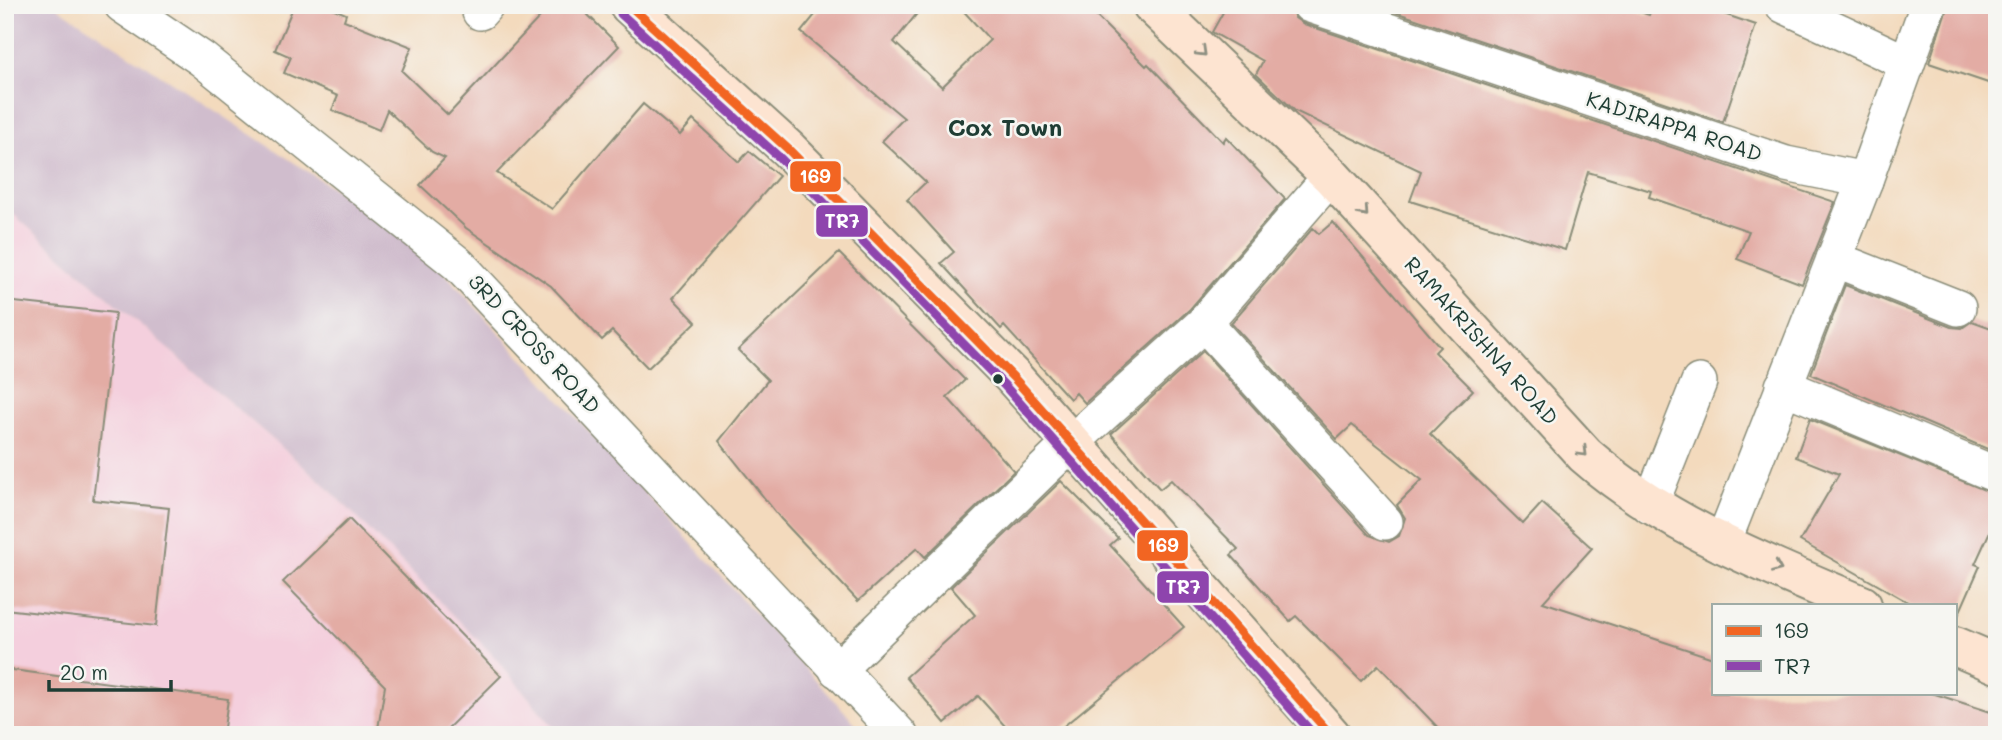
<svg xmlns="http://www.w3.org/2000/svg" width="2002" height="740" font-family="Mali,sans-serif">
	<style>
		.built { fill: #f4cfdd }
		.railway { fill: #d0bdcd }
		.building { fill: #e3aca4 }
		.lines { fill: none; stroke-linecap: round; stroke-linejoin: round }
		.street-casing { stroke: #898c78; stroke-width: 38 }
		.secondary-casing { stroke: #898c78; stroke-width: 42 }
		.street { stroke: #fff; stroke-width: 35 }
		.secondary { stroke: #fde4d1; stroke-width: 38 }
		.bus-1-casing { stroke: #f6f6f2; stroke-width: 14 }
		.bus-2-casing { stroke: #f6f6f2; stroke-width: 14 }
		.bus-1 { stroke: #f26522; stroke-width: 9 }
		.bus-2 { stroke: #8e44ad; stroke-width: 9 }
		.oneway { stroke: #8e9082 }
		.bus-dot { fill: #1f3d34; stroke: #f6f6f2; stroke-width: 2.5 }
		.labels { text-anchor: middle; stroke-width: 5; stroke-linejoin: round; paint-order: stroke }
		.street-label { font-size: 21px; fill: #1f3d34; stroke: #f6f6f2 }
		.quarter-label { font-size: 24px; font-weight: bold; fill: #1f3d34; stroke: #f6f6f2 }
		.line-badge { stroke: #f6f6f2; stroke-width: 2.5 }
		.badge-label { font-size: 19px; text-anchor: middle; font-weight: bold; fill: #fff }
	</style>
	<rect width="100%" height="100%" fill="#f6f6f2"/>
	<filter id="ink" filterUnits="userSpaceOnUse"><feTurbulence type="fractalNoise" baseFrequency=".0143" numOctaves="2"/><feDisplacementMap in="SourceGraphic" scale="14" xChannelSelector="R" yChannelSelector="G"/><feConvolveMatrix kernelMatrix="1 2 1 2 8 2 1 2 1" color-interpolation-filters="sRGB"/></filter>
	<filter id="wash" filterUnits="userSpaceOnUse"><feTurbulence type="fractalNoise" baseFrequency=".00686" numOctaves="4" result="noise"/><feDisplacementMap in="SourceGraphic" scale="28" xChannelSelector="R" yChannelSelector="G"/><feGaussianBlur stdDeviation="1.57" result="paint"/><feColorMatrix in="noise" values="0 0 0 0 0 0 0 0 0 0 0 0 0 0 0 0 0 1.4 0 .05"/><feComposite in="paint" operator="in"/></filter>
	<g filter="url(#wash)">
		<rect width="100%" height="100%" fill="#f3dabd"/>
		<polygon class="built" points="5,207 324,484 493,655 560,735 5,735"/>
		<polygon class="railway" points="5,5 54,5 418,244 866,735 560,735 493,655 324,484 5,207"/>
		<g id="blocks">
			<g class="building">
				<polygon points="294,5 325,5 346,14 344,20 412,47 402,71 448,115 551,5 578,5 619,46 497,173 552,209 643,104 680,135 693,120 739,162 749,151 779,176 673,298 696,322 648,368 612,331 602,340 551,286 466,228 420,185 445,158 432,152 387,110 379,130 332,110 338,96 284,73 291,57 275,50"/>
				<polygon points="823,5 924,5 894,42 942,87 990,40 958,5 1085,5 1146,66 1148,64 1223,142 1226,137 1285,199 1190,309 1085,403 1076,393 1070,399 1004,326 1001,329 941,263 954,252 907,200 926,182 882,141 904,118 801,32"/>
				<polygon points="1227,5 1290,5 1295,18 1304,24 1835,202 1802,284 1737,259 1749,231 1649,197 1651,191 1588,172 1565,250 1410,201 1421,171 1295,111 1256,74 1263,61 1212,32"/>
				<polygon points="1374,5 1620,5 1649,15 1653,5 1697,5 1756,25 1723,122"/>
				<polygon points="1948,5 1997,5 1997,86 1929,63"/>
				<polygon points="1333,222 1440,347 1435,352 1473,390 1430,434 1523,524 1542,503 1592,548 1543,602 1713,658 1713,693 1932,693 1997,714 1997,735 1445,735 1378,665 1361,681 1296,616 1290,621 1231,555 1238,549 1171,480 1160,489 1111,434 1203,351 1369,535 1389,542 1399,536 1405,518 1397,505 1422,480 1352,425 1337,439 1231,323 1313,228 1319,234"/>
				<polygon points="839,253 965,380 947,397 1014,471 925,557 917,548 858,601 781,519 719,441 768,380 738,350"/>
				<polygon points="1845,285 1951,327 1962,328 1972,321 1997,330 1997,453 1811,374"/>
				<polygon points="5,301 115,313 93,500 169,508 156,626 5,609"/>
				<polygon points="1810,419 1997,495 1997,516 1975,564 1980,566 1958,616 1955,605 1913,605 1800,541 1839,474 1796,457"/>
				<polygon points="1061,481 1118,538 1110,545 1184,627 1053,735 1013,735 978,696 945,723 906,677 975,615 951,587"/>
				<polygon points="349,519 501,676 441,735 377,735 385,686 283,582"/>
				<polygon points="5,669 228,699 223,735 5,735"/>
			</g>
		</g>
	</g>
	<g filter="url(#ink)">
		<use href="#blocks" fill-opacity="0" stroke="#898c78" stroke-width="2"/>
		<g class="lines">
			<defs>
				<g id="street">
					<polyline points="122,5 202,59 458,264 900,735"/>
					<polyline points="1310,5 1786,164 1865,180 1928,5"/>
					<polyline points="1783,5 1907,63"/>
					<polyline points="480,12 486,5"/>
					<polyline points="1834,259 1958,308"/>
					<polyline points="1204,323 1385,522"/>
					<polyline points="1783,386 1997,475"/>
					<polyline points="1650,506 1699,382"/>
					<polyline points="1722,545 1865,180"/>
					<polyline points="837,670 1072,442 1204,323 1331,176"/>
				</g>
				<g id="secondary">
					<polyline points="629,5 788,149 1013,377 1331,735"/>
					<path d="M1152,5L1331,176L1585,455C1666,526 1764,563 1862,605"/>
					<polyline points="1955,646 1997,664"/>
				</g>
			</defs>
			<use href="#street" class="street-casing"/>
			<use href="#secondary" class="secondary-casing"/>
			<use href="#street" class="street"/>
			<use href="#secondary" class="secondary"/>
			<defs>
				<polyline id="bus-1" points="629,5 788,149 1013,377 1331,735"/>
				<polyline id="bus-2" points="621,14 780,158 1004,385 1314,735"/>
			</defs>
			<use href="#bus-1" class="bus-1-casing"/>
			<use href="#bus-2" class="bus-2-casing"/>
			<use href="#bus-1" class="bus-1"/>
			<use href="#bus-2" class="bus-2"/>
		</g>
		<defs><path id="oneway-chevron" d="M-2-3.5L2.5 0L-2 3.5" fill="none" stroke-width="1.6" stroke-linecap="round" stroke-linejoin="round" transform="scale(1.75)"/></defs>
		<g class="oneway">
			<use href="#oneway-chevron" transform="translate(1202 52) rotate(44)"/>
			<use href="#oneway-chevron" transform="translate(1364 212) rotate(48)"/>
			<use href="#oneway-chevron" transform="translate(1583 452) rotate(45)"/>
			<use href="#oneway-chevron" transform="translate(1777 568) rotate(23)"/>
		</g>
	</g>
	<circle class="bus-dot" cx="998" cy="379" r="6"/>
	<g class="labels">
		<g class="street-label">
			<text transform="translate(1674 127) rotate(18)" y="7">KADIRAPPA ROAD</text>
			<text transform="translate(1481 341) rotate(48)" y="7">RAMAKRISHNA ROAD</text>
			<text transform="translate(534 344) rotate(47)" y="7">3RD CROSS ROAD</text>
		</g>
		<g class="quarter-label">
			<text x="1005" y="136">Cox Town</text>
		</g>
	</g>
	<g class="line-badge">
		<rect x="789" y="160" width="53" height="33" rx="7" fill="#f26522"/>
		<rect x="815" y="204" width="54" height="34" rx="7" fill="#8e44ad"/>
		<rect x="1136" y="529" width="53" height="33" rx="7" fill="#f26522"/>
		<rect x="1156" y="570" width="54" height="34" rx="7" fill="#8e44ad"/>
	</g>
	<g class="badge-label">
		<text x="815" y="183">169</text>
		<text x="842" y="228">TR7</text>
		<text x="1163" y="552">169</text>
		<text x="1183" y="594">TR7</text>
	</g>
	<rect width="2002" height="740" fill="none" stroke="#f6f6f2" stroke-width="28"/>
	<rect x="1712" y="604" width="245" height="91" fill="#f6f6f2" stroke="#a0aca6" stroke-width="2"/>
	<rect x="1726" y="626" width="35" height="10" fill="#f26522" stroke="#a0aca6" stroke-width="2"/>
	<text x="1774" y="638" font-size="21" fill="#1f3d34">169</text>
	<rect x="1726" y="661" width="35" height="10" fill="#8e44ad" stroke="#a0aca6" stroke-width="2"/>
	<text x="1774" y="674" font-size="21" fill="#1f3d34">TR7</text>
	<path d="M49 680v10h122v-10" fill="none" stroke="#1f3d34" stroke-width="3.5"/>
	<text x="60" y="680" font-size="21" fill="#1f3d34" stroke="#f6f6f2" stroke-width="5" paint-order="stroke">20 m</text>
</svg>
